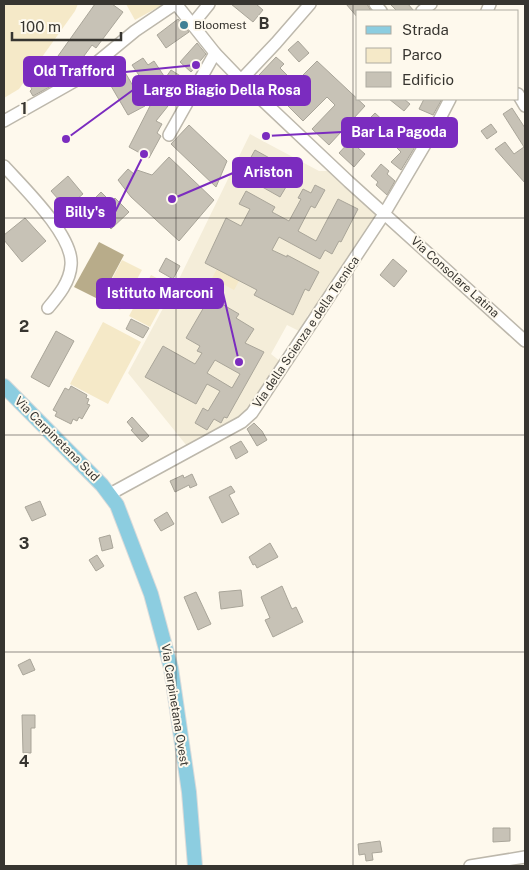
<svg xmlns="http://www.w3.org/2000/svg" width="529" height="870" font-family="'Public Sans',sans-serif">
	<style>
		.built { fill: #f4edd9 }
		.green { fill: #f5e9c8 }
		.water { fill: #b8ac8a }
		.building { fill: #c7c2b6; stroke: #a9a599; fill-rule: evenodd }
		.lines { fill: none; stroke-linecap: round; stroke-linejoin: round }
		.minor-casing { stroke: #bdb8ac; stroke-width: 14 }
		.major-casing { stroke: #dbdbda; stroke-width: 16 }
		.minor { stroke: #fff; stroke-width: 11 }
		.major { stroke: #8ccde0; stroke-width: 14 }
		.grid { fill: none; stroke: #373530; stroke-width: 1; stroke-opacity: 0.55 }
		.poi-dot { fill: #408094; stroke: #fef9ed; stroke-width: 2 }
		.labels { text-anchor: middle; stroke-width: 4; stroke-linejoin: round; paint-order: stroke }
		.poi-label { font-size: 12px; fill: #373530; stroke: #fef9ed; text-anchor: start }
		.street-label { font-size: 12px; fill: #373530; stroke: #fef9ed }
		.grid-label { font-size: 16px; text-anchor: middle; font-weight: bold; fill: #373530; stroke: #fef9ed; stroke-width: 4; stroke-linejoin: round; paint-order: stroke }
		.leader { fill: none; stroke: #7b2cbf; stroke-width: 2 }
		.callout-dot { fill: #7b2cbf; stroke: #fef9ed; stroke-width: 2 }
		.callout { fill: #7b2cbf; stroke: #7b2cbf; stroke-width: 2 }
		.callout-label { font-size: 14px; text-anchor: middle; font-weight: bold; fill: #fff }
	</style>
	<rect width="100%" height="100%" fill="#fef9ed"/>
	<polygon class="built" points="250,134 319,171 328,171 376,215 315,313 310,313 307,316 309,320 301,332 287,325 271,354 281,362 247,413 187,446 128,373 181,275"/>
	<g class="green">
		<polygon points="4,4 78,4 75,11 19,89 4,98"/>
		<polygon points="126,4 164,4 135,20"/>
		<polygon points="122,260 142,270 120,310 101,300"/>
		<polygon points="217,269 239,281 234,290 212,278"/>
		<polygon points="151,275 172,286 150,327 129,316"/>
		<polygon points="103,322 141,342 108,404 70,384"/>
	</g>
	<polygon class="water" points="99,242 124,255 100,300 74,287"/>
	<g class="building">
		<polygon points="95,4 112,4 123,12 96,48 92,45 81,60 78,58 73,66 58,56"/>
		<polygon points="231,4 256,4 263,10 253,22"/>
		<polygon points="346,4 367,4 371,11 358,11 358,18"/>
		<polygon points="390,4 408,4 414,11 397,11"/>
		<polygon points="178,19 189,32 166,48 157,35"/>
		<polygon points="298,41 309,53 299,62 288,50"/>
		<polygon points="197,43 206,54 191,72 180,62"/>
		<polygon points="276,57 284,64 280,68 291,79 278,93 259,75"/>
		<polygon points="143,58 148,65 154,61 164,76 147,87 132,65"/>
		<polygon points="317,61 365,106 329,145 312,129 335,105 327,97 303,121 285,103 309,80 303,75"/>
		<polygon points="120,64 145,106 128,115 104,74"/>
		<polygon points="54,68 57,72 61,70 66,78 33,96 30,91 32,89 30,86 32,85 30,80"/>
		<polygon points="171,70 190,82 185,90 181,87 178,90 164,80"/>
		<polygon points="157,97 168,106 156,121 162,124 157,133 161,136 149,158 129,147 151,104"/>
		<polygon points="389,99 404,99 410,104 404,111"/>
		<polygon points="424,99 442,99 433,115 419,109"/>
		<polygon points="512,108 525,128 525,183 495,149 505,142 514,154 524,147 503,114"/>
		<polygon points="375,113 388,125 378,136 365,123"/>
		<polygon points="411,120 424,132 401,170 391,162 401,152 391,142"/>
		<polygon points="491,124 497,132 487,139 481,131"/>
		<polygon points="189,125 227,161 216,187 171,144"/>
		<polygon points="350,141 365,154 354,167 339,153"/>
		<polygon points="255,150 293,171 290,177 285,174 280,184 286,187 280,197 241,175"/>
		<polygon points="169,157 214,200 179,241 131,197 118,180 128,169 134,174 137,170 152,175"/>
		<polygon points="381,164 389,171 387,174 395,181 387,195 376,185 378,182 371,176"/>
		<polygon points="68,176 83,194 66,208 51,191"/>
		<polygon points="315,185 325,190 315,208 311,206 298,231 316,241 338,199 358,209 341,242 339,241 332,254 325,250 320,259 279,237 272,250 287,257 287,255 319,272 309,291 305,289 293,315 254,295 257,290 205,263 226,218 241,226 250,209 239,204 246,191 275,207 272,212 289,221 301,199 298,198 303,189 311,193"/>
		<polygon points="101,192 111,202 115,198 129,212 111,229 102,220 91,220 82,211"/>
		<polygon points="25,218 46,241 22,262 4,240 4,235"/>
		<polygon points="166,258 180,266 173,279 159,271"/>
		<polygon points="393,259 407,271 394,287 380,275"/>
		<path d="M203,293L239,314L236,318L254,329L245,343L264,352L227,418L224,417L221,423L214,419L207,430L195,423L203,408L208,411L220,391L207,384L196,404L145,377L163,346L195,364L202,353L197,351L200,346L186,338L204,307L197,303ZM215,360L240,374L232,388L207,373Z"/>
		<polygon points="131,319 149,328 143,338 126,329"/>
		<polygon points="56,331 74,341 49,387 31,377"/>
		<polygon points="71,386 87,395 86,398 89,399 87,404 90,405 82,419 79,417 77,421 73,419 71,424 55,416 57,412 53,410 65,388 69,390"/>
		<polygon points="132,417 149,436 142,442 131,430 133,429 127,422"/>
		<polygon points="254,423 262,431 267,440 257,446 247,429"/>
		<polygon points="241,441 248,452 236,459 230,447"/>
		<polygon points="192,474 197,485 190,488 189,485 175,492 170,481 183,475 184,478"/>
		<polygon points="231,486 235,492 229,495 239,514 222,523 209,497"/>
		<polygon points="40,501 46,515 32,521 25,507"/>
		<polygon points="167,512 174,524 161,531 154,520"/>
		<polygon points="110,535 113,548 102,551 99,538"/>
		<polygon points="270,543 278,557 257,568 255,564 253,565 249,557"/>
		<polygon points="97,555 104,566 96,571 89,560"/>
		<polygon points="282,586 291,607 292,609 296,607 303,622 273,637 265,620 270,618 261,597"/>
		<polygon points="241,590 243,606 221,609 219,592"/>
		<polygon points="196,592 211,624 198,630 184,597"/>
		<polygon points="30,659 35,670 23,675 18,665"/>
		<polygon points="22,715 35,715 35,728 31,728 31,753 23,753"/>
		<polygon points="493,828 510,828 510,841 493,842"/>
		<polygon points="380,841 382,852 372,853 373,860 366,861 365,854 359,855 358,844"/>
	</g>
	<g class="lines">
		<defs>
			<g id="minor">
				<polyline points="176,4 215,53 241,80 349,182 525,341"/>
				<polyline points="375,4 381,11"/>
				<polyline points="422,11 431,4"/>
				<polyline points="487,11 490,4"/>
				<polyline points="192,25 209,4"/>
				<polyline points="241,80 276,43 310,4"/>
				<polyline points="518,94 525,106"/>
				<polyline points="4,121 73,82 135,31 175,4"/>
				<polyline points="169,135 215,53"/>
				<path d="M4,166C23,187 74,236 71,265C70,282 58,296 48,308"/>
				<polyline points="110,494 242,422 252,413 384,214 436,126 450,99"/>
				<polyline points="470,866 525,857"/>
			</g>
			<polyline id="major" points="4,386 102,485 117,505 151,594 171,668 189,792 195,866"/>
		</defs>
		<use href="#minor" class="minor-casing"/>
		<use href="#major" class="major-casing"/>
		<use href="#minor" class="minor"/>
		<use href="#major" class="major"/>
	</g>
	<path class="grid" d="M176,4V866M353,4V866M4,218H525M4,435H525M4,652H525"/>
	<circle class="poi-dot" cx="184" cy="25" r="5"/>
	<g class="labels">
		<g class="poi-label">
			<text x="194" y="29">Bloomest</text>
		</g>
		<g class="street-label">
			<text transform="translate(455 277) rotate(42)" y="4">Via Consolare Latina</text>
			<text transform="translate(306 332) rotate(-56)" y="4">Via della Scienza e della Tecnica</text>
			<text transform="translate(57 439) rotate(45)" y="4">Via Carpinetana Sud</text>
			<text transform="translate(175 705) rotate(81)" y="4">Via Carpinetana Ovest</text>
		</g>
	</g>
	<g class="grid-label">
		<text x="264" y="29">B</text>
		<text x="24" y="114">1</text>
		<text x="24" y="332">2</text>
		<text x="24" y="549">3</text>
		<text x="24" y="767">4</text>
	</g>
	<path class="leader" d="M196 65L125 72M66 139L133 90M266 136L342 132M172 199L233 173M144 154L115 212M239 362L223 293"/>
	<g class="callout-dot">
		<circle cx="196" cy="65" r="5"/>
		<circle cx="66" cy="139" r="5"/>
		<circle cx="266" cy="136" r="5"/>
		<circle cx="172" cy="199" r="5"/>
		<circle cx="144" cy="154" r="5"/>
		<circle cx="239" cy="362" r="5"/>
	</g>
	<g class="callout">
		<rect x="24" y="57" width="101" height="29" rx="5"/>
		<rect x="133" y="76" width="177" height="29" rx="5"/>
		<rect x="342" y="118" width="115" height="29" rx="5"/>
		<rect x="233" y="158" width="69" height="29" rx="5"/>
		<rect x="55" y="198" width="60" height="29" rx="5"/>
		<rect x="97" y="279" width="126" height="29" rx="5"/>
	</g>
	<g class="callout-label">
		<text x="74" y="76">Old Trafford</text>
		<text x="222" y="95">Largo Biagio Della Rosa</text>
		<text x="399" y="137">Bar La Pagoda</text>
		<text x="268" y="177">Ariston</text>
		<text x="85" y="217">Billy's</text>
		<text x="160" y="298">Istituto Marconi</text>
	</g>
	<rect width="529" height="870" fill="none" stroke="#373530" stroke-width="10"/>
	<rect x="356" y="10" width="162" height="90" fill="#fef9ed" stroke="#aeaba1"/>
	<rect x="366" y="26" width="25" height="8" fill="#8ccde0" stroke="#aeaba1"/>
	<text x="402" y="35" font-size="15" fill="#373530">Strada</text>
	<rect x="366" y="48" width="25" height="15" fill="#f5e9c8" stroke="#aeaba1"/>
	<text x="402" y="60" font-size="15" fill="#373530">Parco</text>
	<rect x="366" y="72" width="25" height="15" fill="#c7c2b6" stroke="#aeaba1"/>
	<text x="402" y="85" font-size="15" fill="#373530">Edificio</text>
	<path d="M12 32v8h109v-8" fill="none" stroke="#373530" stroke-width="2.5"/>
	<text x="20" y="32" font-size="15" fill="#373530" stroke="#fef9ed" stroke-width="4" paint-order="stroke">100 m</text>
</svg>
